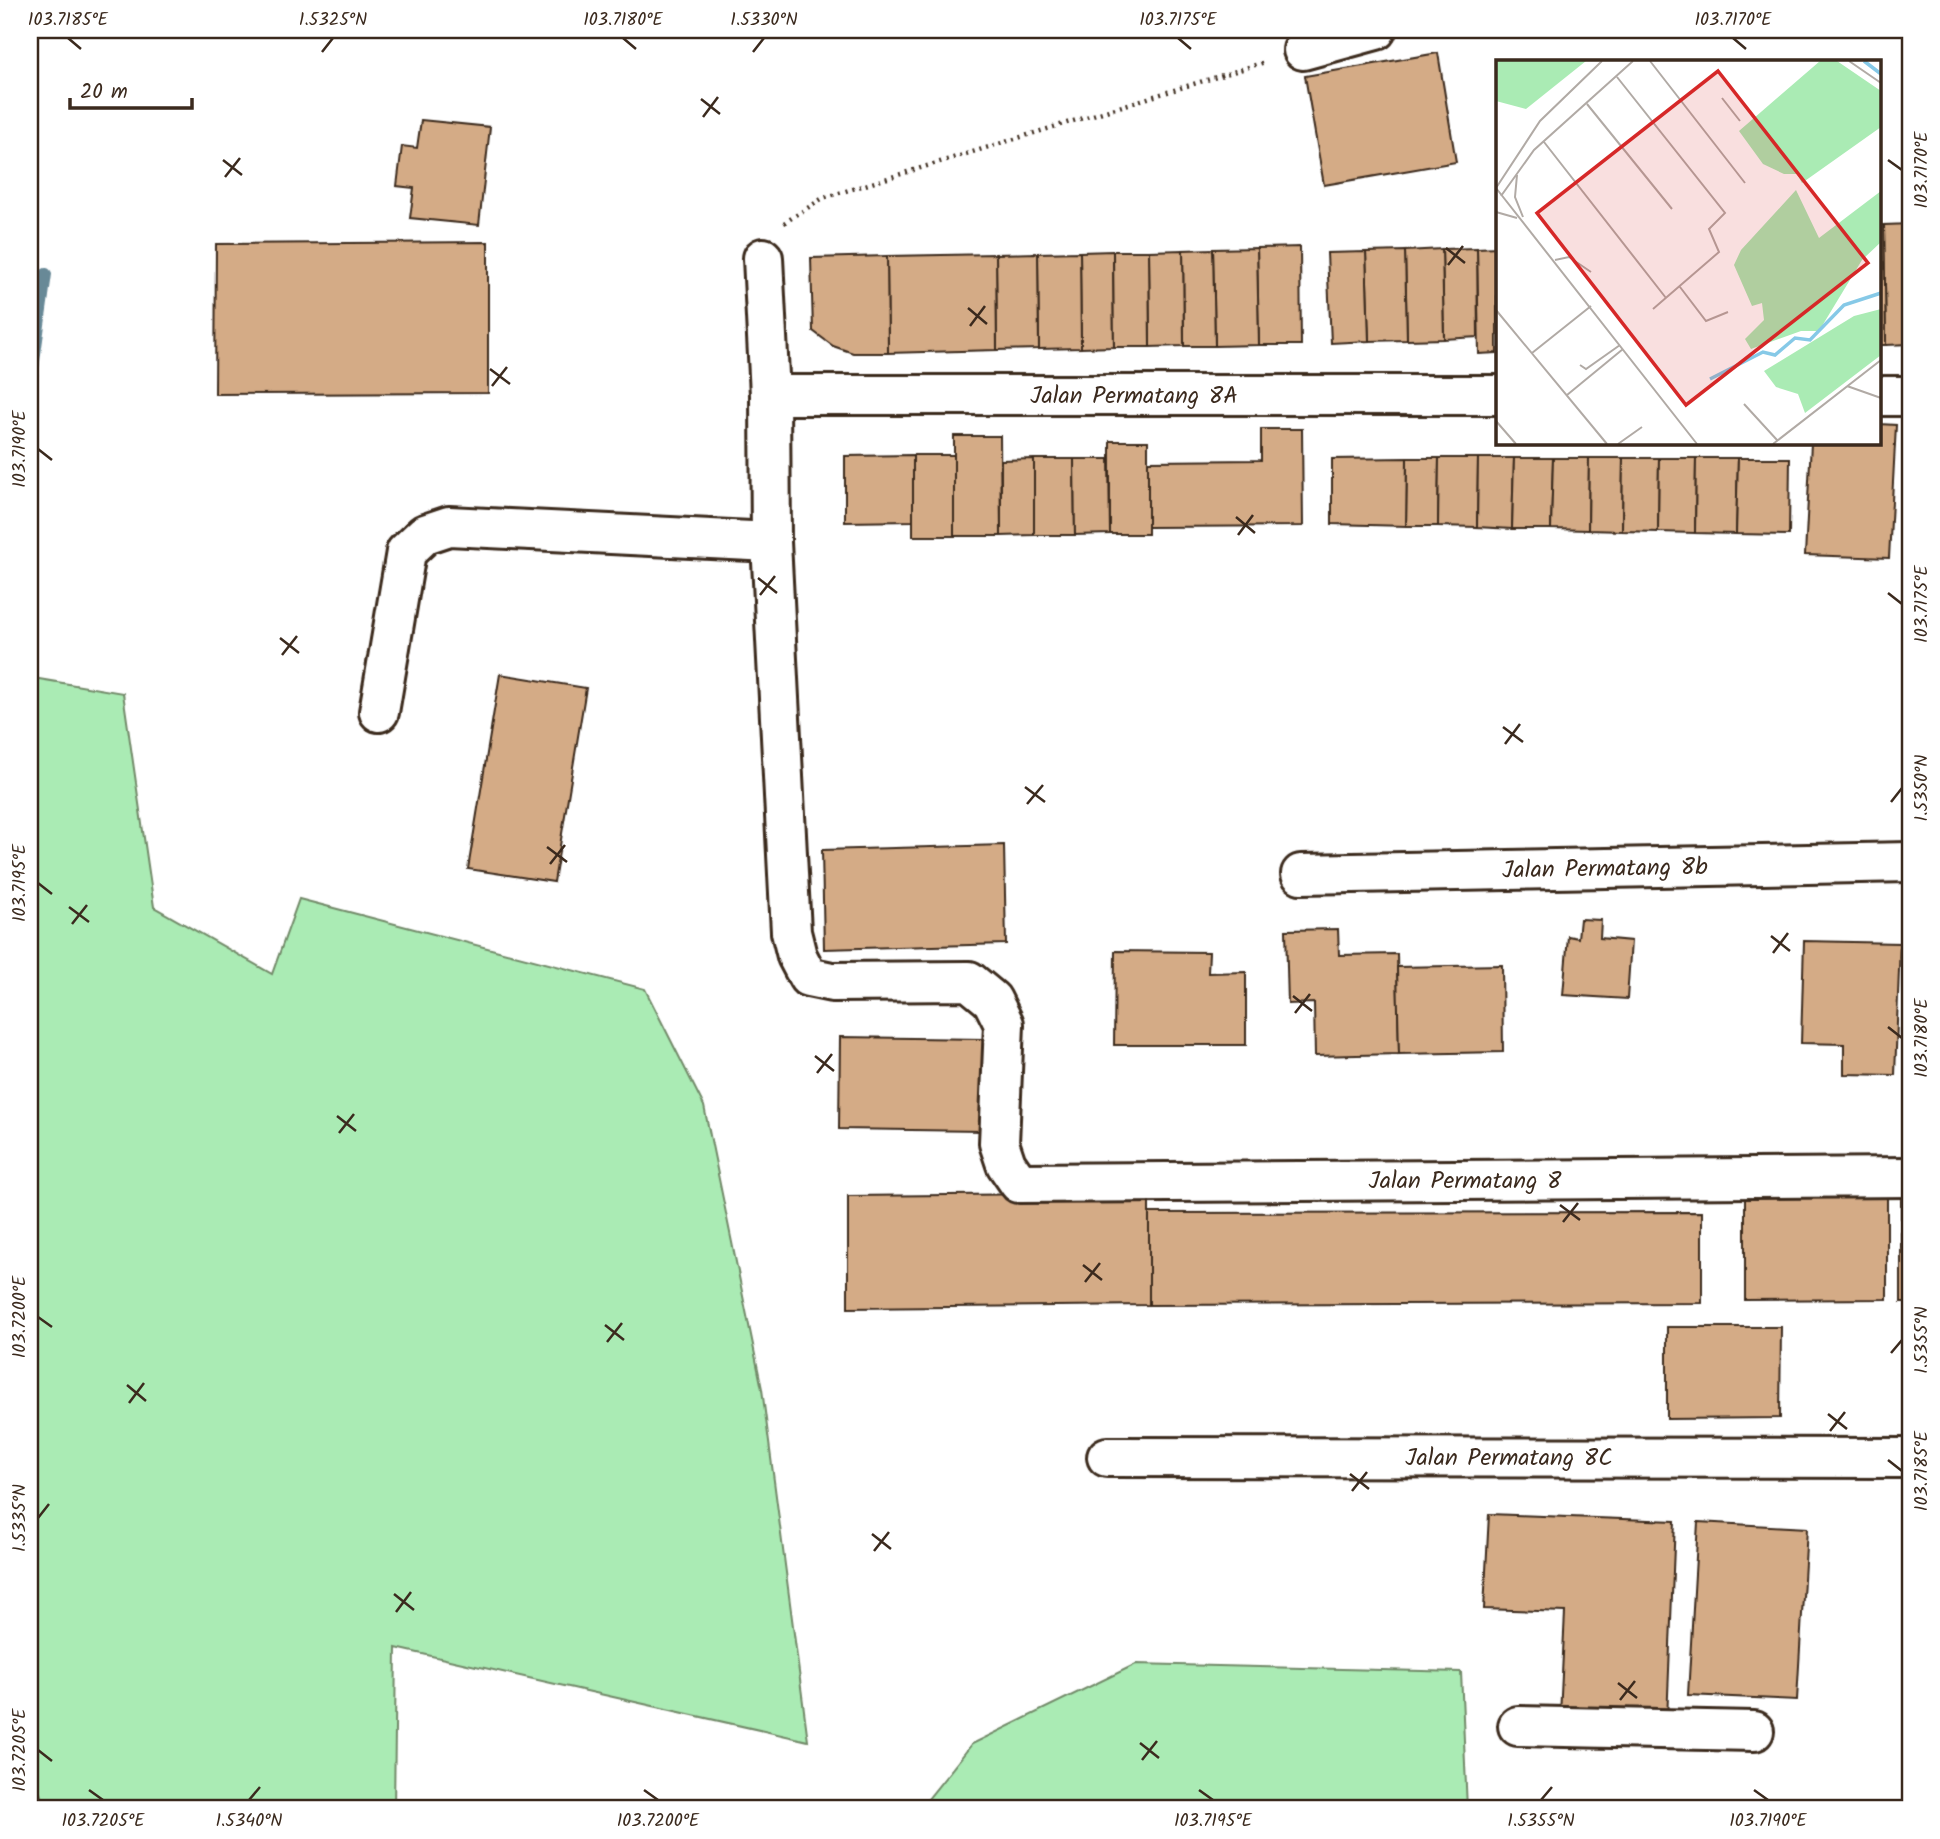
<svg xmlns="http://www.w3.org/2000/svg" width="1940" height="1839" font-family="Kalam,sans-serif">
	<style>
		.green { fill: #aaebb4; stroke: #728a69; stroke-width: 2 }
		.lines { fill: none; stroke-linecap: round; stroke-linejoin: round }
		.stream { stroke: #688997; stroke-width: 12 }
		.building { fill: #d4ab86; stroke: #3b2a1e; stroke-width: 2 }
		.minor-casing { stroke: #3b2a1e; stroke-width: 44 }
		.path { stroke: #3b2a1e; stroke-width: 4.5; stroke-dasharray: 2 5; stroke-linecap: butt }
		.minor { stroke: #fff; stroke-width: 38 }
		.ticks { fill: none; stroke: #3b2a1e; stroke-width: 2.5 }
		.labels { text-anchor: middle; stroke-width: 5; stroke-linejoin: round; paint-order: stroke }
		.street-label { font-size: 24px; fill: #3b2a1e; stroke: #fff }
		.inset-river { fill: none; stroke: #86c9e7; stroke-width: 3.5 }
		.inset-road { fill: none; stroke: #b1aaa5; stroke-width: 2 }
		.view { fill: #d62828; fill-opacity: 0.15; stroke: #d62828; stroke-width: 3.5 }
		.inset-edge { fill: none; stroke: #3b2a1e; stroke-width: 3.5 }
		.neatline { fill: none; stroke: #3b2a1e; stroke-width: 2.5 }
		.ticks-label { font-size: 18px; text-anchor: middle; fill: #3b2a1e }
	</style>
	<rect width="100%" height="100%" fill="#fff"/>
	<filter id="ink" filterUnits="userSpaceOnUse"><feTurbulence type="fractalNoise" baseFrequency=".0143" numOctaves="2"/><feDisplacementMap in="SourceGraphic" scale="14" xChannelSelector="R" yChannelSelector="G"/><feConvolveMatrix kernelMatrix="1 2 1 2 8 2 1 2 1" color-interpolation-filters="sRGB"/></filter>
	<g filter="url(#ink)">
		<g class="green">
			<polygon points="33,678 123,693 154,907 272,974 299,899 645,989 704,1106 762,1389 808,1741 396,1648 394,1809 46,1809 30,1767 30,688"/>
			<polygon points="1136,1664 1461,1672 1467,1809 920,1809 972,1744"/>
		</g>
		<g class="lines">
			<polyline class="stream" points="30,390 46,274"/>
		</g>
		<g class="building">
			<polygon points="1438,53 1456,162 1324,185 1305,76"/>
			<polygon points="421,120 490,127 479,225 410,218 414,188 397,186 402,146 417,148"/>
			<polygon points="1910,224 1910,344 1886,345 1884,225"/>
			<polygon points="1879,225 1884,225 1886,345 1879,345"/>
			<polygon points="488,242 488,393 215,394 216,244"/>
			<polygon points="1300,247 1301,345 1259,345 1257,248"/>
			<polygon points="1497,247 1497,353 1479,354 1477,248"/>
			<polygon points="1257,248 1259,345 1215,346 1213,249"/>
			<polygon points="1477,248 1478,337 1444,339 1442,249"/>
			<polygon points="1213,249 1215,346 1184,346 1183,250"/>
			<polygon points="1442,249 1444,339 1407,340 1405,251"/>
			<polygon points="1183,250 1184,346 1150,347 1149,251"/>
			<polygon points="1113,251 1114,347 1081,348 1080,252"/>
			<polygon points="1113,251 1149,251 1150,347 1114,347"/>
			<polygon points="1405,251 1407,340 1369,341 1366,252"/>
			<polygon points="1080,252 1081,348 1039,349 1038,253"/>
			<polygon points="1366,252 1369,341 1331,343 1327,253"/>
			<polygon points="1038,253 1039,349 997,350 996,254"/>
			<polygon points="996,254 997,350 888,353 887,256"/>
			<polygon points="887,256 888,353 853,353 833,346 813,331 811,258"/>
			<polygon points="1879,424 1896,425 1889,558 1805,555 1811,443 1879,443"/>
			<polygon points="1261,429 1302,429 1303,526 1148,527 1148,461 1261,460"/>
			<polygon points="954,436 1000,436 1001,536 954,536"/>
			<rect x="1110" y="441" width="38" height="93"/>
			<rect x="913" y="455" width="41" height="81"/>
			<polygon points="913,455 913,521 845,522 845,456"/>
			<polygon points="1407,458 1439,458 1438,526 1406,526"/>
			<polygon points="1407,458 1406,526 1332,524 1332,459"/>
			<polygon points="1439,458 1478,458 1477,527 1438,526"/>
			<polygon points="1478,458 1514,458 1512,529 1477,527"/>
			<polygon points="1514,458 1553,458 1551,529 1512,529"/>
			<polygon points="1553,458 1589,458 1588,530 1551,529"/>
			<polygon points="1589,458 1623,458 1622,531 1588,530"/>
			<polygon points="1623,458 1659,458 1658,532 1622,531"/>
			<polygon points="1659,458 1696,458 1695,533 1658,532"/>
			<polygon points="1696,458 1738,458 1736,534 1695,533"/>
			<polygon points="1738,458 1790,458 1789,535 1736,534"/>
			<polygon points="1034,459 1074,459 1075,535 1034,535"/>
			<polygon points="1034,459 1034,535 1001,536 1001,460"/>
			<polygon points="1074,459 1109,459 1110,534 1075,535"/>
			<polygon points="500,674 586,688 554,882 468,869"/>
			<polygon points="1004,845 1006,944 824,949 822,850"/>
			<polygon points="1580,919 1601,920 1600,938 1631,941 1627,999 1563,995 1568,936 1578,938"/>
			<polygon points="1338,929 1339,955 1397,954 1399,1054 1315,1056 1314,1003 1288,1004 1286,930"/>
			<polygon points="1804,941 1900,943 1895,1075 1844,1074 1844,1044 1801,1043"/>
			<polygon points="1115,951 1209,952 1208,973 1246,972 1246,1045 1114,1045"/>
			<polygon points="1502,965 1503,1052 1399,1054 1397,967"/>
			<polygon points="840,1037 984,1039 983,1131 839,1129"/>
			<polygon points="1149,1193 1149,1305 848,1308 848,1196"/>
			<rect x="1901" y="1194" width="9" height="108"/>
			<polygon points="1887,1196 1887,1299 1745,1300 1745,1197"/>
			<polygon points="1702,1212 1702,1303 1149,1305 1149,1213"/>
			<polygon points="1667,1327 1781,1327 1780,1418 1667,1419"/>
			<polygon points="1489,1514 1675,1521 1667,1720 1560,1716 1565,1612 1484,1609"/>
			<polygon points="1698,1522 1807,1528 1797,1700 1688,1695"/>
		</g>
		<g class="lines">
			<defs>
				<g id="minor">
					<polyline points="1303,50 1376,30"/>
					<polyline points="763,258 770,395 771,542 791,932 797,956 808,977 832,982 969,981 992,1000 1004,1024 999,1143 1006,1164 1019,1183 1910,1177"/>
					<polyline points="770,395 1497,395"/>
					<polyline points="1879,396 1910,396"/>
					<polyline points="379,712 406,552 425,534 449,526 771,542"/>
					<polyline points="1301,874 1910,862"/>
					<polyline points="1107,1457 1910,1458"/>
					<polyline points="1518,1726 1754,1731"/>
				</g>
			</defs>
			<use href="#minor" class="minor-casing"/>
			<polyline class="path" points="784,223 823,198 1265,62"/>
			<use href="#minor" class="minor"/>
		</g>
	</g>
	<path class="ticks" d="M68,38L81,49M623,38L636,49M1178,38L1191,49M1733,38L1746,49M322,52L333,38M753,52L764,38M701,99L720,114M703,117L718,97M223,160L242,175M1888,160L1902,170M225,177L240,158M1446,248L1465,263M1448,265L1463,246M968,308L987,324M970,326L985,306M490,369L510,384M492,386L507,367M38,449L52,460M1236,517L1255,533M1238,535L1253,515M758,578L777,593M1888,593L1902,604M760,595L775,576M280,638L299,653M282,655L297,636M1503,727L1523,742M1505,744L1520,724M1025,787L1045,802M1891,802L1902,788M1027,804L1043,785M547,847L567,862M550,864L565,845M38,883L52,894M69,907L89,922M72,924L87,905M1771,936L1790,951M1773,953L1788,933M1293,996L1312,1011M1295,1013L1310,994M1888,1027L1902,1038M815,1056L834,1071M817,1073L832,1054M337,1116L356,1131M339,1133L354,1114M1560,1205L1580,1220M1563,1222L1578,1203M1083,1265L1102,1280M1085,1282L1100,1263M38,1317L52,1327M605,1325L624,1340M607,1342L622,1323M1891,1353L1902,1340M127,1385L146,1401M129,1403L144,1383M1828,1414L1847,1429M1830,1431L1845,1412M1888,1460L1902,1471M1350,1474L1369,1489M1352,1491L1367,1472M38,1518L49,1504M872,1534L891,1549M874,1551L889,1532M394,1594L414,1610M396,1612L411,1592M1618,1683L1637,1698M1620,1700L1635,1681M1140,1743L1159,1758M38,1750L52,1761M1142,1760L1157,1741M89,1790L103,1800M644,1790L658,1800M1199,1790L1213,1800M1754,1790L1768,1800M249,1800L260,1787M1541,1800L1552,1787"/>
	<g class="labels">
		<g class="street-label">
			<text x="1134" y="403">Jalan Permatang 8A</text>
			<text transform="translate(1605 868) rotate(-1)" y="8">Jalan Permatang 8b</text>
			<text x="1465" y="1188">Jalan Permatang 8</text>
			<text x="1509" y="1465">Jalan Permatang 8C</text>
		</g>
	</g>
	<g transform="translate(1496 60)">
		<rect width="385" height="385" fill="#fff"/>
		<path d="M0,1H90L30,49L0,41ZM324,1H341L385,31V67L306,123L301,114H288L267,104L243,71ZM300,130L323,178L385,131V182L366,200L323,271H305L255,289L249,279L268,260L266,243L256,246L238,205L245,190ZM385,249V295L309,353L302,334L280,327L268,311L358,256Z" fill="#aaebb4"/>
		<path class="inset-river" d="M368,1L385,14M214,319L267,292L279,295L299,278L314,280L348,245L385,233"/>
		<path class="inset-road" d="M154,1L249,123M353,1L385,23M121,17L229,153L213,169L223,192L157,249M226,38L244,61M91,44L176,149M48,82L170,238M21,115L19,137L27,157M0,128L44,61L106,1M0,128L201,384M5,136L38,90L137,1M0,152L21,158M59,200L73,197L95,212M184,227L210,261L232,252M0,250L111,384M36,293L95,246M84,305L90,309L124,285M351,326L385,338M71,335L127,289M248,344L281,380M0,361L20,384M122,384L146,367M277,384L385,300"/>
		<path class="view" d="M222,11L372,203L190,345L41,153Z"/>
		<rect width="385" height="385" class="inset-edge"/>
	</g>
	<rect width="1940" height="1839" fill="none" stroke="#fff" stroke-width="77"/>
	<path d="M70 98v10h122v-10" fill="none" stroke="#3b2a1e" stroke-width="3.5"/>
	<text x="80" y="98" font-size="21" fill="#3b2a1e" stroke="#ffffff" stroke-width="5" paint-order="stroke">20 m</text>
	<rect x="38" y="38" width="1864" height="1762" class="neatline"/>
	<g class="ticks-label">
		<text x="68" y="25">103.7185°E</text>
		<text x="333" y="25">1.5325°N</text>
		<text x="623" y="25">103.7180°E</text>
		<text x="764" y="25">1.5330°N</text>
		<text x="1178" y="25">103.7175°E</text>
		<text x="1733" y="25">103.7170°E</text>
		<text transform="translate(1921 170) rotate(-90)" y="6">103.7170°E</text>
		<text transform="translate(19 449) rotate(-90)" y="6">103.7190°E</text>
		<text transform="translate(1921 604) rotate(-90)" y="6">103.7175°E</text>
		<text transform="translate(1921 788) rotate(-90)" y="6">1.5350°N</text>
		<text transform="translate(19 883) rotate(-90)" y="6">103.7195°E</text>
		<text transform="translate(1921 1038) rotate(-90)" y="6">103.7180°E</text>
		<text transform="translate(19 1317) rotate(-90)" y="6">103.7200°E</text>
		<text transform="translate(1921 1340) rotate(-90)" y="6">1.5355°N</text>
		<text transform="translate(1921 1471) rotate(-90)" y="6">103.7185°E</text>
		<text transform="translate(19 1518) rotate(-90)" y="6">1.5335°N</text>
		<text transform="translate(19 1750) rotate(-90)" y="6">103.7205°E</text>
		<text x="103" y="1826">103.7205°E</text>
		<text x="249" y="1826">1.5340°N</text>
		<text x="658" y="1826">103.7200°E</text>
		<text x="1213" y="1826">103.7195°E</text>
		<text x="1541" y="1826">1.5355°N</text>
		<text x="1768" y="1826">103.7190°E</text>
	</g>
</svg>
